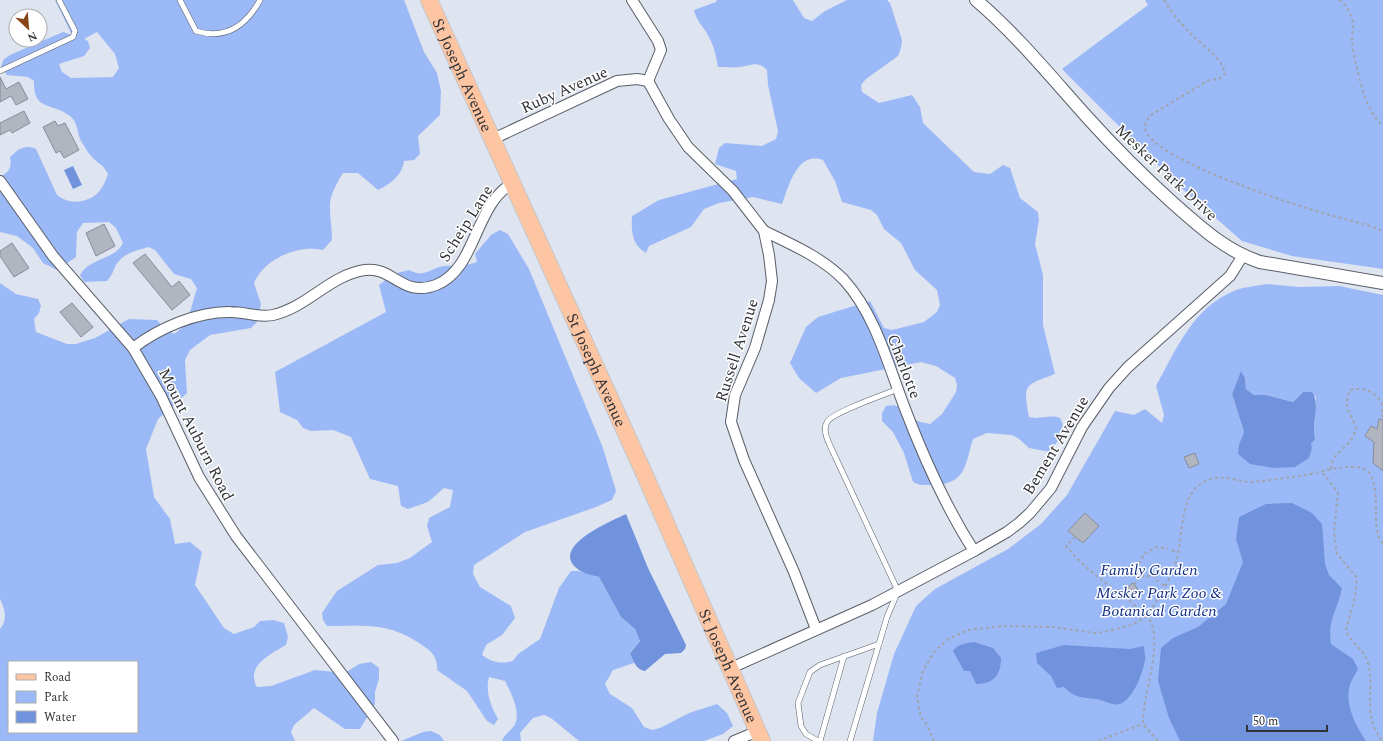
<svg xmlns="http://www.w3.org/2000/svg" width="1383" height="741" font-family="Spectral,serif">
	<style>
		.green { fill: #9cb9f7; fill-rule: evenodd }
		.water { fill: #7193de }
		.building { fill: #b0b5c0; stroke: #878c97 }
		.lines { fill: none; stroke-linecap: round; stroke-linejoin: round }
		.service-casing { stroke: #595e68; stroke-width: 6 }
		.minor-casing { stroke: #595e68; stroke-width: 12 }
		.tertiary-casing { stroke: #595e68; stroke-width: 14 }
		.primary-casing { stroke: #c5c6c7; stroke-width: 18 }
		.path { stroke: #9fa4ad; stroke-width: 2; stroke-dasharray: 3 3; stroke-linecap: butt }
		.service { stroke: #fff; stroke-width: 5 }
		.minor { stroke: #fff; stroke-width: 10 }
		.tertiary { stroke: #fff; stroke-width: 12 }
		.primary { stroke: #fec5a3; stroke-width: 16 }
		.labels { text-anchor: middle; stroke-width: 3; stroke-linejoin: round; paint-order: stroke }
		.street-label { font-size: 16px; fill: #313337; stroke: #fff }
		.park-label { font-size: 16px; font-style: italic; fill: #122e85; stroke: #fff }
	</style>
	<rect width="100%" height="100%" fill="#dee4f0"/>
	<g class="green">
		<path d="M55,0H404L424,52L437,73L441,91L440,115L418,136L420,154L414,160L404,161C402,176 390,184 378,190L358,173H343C337,183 329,196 330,208C330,219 332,229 332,240L323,250C298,244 264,259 254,283L261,304L257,322L251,328L210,335L190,350L185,360L187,393L158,419L146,449L154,497L170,519L175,544L190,542L202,552L195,585L224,628L234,634L254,627L260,621L273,620L284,623L288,637L286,645C271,654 245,666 257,687L271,686L315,670L345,673L359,664L371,662L379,668V679L375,692V704L360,729H345L314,708L294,725L291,732L295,741H0V629C8,620 5,609 0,599V283L16,294L38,299L41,306L39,313L34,319L36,332L67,344H76L95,338L129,319L157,320L163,327L174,334C189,326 192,303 197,288L191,279L174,274L155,250L148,247C136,251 123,253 116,265C112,272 114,273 107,281L84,282L80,275C89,258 115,260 123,243L116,228L109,222L83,223L77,232L76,257L57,270L43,263L33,248L17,236L0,232V177C9,172 12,168 10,157C19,149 24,144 36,149L57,195C70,206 91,203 101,189C104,185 106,179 108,174C102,163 101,166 94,159C89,155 85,147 81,141C77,133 78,122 70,116C52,102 33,112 34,81L28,77L7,75L1,66L4,59L10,55L63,32L72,35ZM97,32L115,54L119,68L113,77L71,78L62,72L59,64L84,56L90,48L88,41L84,39ZM9,662H137V732H9Z"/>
		<path d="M717,0H793L804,18L812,21L825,11L847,0H887L890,3L902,40L901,48L898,56L866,79L861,85L862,92L879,103L912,95L920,107L923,123L974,172L990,174L1003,165L1010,168L1020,198L1038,212L1039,220L1035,244L1043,275V325L1055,374C1024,386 1023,383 1029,417C1040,420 1049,414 1060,418C1068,431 1058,440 1050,452L1029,448L1018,438L1011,435L987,433L973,439C965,465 966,484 934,485C925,485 920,486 913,482L904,453L893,432L882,421V413L886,406C901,403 903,411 914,419C918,422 925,423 930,424L942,414L956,392L957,385L955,378L936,366L921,362L841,378L816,393L799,378L790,363L806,327L818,317L870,301L884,328L892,330L924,322L937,312L940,305L937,290L915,270L901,243L884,229L877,215L871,210L842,202L835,181L823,160C797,151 789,186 782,204L753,197L719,203L704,209L691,227L649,246L646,253C632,245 631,231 632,216L659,200L737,179L736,171L715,164L719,148L725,143L762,146L776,139L778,131L768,85L767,70C758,61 752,65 741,67C734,68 725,67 718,67C716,56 714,46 709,37C704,27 696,21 694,10L716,2Z"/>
		<polygon points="1145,0 1383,0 1383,269 1292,256 1242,241 1179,186 1062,69 1148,5"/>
		<path d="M500,230L508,234L529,269L603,448L616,491L612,500L596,507L525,532L474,565L473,574L480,587L511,606L515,618L502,635L486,645L482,655C493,663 500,664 513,661L518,654L540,639L559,588L571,571H579L599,577L621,617L635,629L640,641L630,652L634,663L613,670L605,684L610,694L632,708L644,727L652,730L660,728L689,713L717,704L727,713L733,726L723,734L704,741H579L551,718L544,715L533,718L520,733L521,741H502C504,735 510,731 514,726C522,714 511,693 505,681L489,677C485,691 491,707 498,719L494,725L487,721L467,691L437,670C438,658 432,651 422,645C389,622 366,626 327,626L323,620L322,613L337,591L378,565L397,563L410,558L432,542L427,526L429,518L450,507L453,490L444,488L428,502L408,509L401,506L398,486L370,479L351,437L333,430L311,431L303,428L297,420L280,412L275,372L386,312L379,285L393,274L409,270C426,279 430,267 445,266C457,265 466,266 477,262L475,254L491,235Z"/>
		<path d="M1266,284L1299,287L1339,286L1383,295V741H873L877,713L894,654L916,606L935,589L1008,549L1041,524L1067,495L1115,411L1134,415L1145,409L1162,423L1164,415L1156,386C1177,348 1193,307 1236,290C1245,287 1257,286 1266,284ZM1241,372L1245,378L1246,389L1254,395H1266L1293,402L1303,392L1316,397L1315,423L1311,444H1239L1244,432L1232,394Z"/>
		<polygon points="431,731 440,735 444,741 401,741 423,732"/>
	</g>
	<g class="water">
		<polygon points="73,166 82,185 73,189 64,170"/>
		<path d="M1241,371L1245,378L1246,389L1254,395H1266L1293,402L1303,392H1312C1321,405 1311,425 1315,439L1311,444L1312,448L1309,458L1295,467L1273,468L1250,464L1238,454L1239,444L1244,432L1232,394Z"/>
		<path d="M1292,503L1312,513L1322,524L1325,564L1329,575L1342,588C1338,610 1327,619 1331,644L1353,659L1358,669C1355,675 1350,682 1349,689C1346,707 1356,726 1366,741H1180L1169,718L1158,681L1161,648L1173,638L1198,627L1226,604L1243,562L1236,539L1239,517L1266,504Z"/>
		<path d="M626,514L648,568L686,645L685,649L681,653L665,654L645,671C636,670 633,660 630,653L640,641L635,629L621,617L599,577C593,575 584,574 579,570C547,547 612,521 626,514Z"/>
		<path d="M974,642L993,648L1001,658C1001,675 994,684 976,684L970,671H964L953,651C957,644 967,643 974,642Z"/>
		<path d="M1064,645L1130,649L1144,646C1144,651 1146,657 1145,661C1142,674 1134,698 1120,704C1113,706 1103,700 1096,699C1083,698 1073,697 1064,687L1057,688L1051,676L1037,663L1036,653Z"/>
	</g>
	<g class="building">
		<polygon points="0,77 6,89 19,82 28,99 16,105 11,96 0,102"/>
		<polygon points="24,111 30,123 12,133 10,130 0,135 0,123"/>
		<polygon points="55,121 58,126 65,123 79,150 64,158 60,151 56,153 43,127"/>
		<polygon points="104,224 115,246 96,256 86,233"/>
		<polygon points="12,243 29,268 14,277 0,256 0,251"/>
		<polygon points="145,254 172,287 179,281 190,295 172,310 133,263"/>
		<polygon points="72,303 93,327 81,337 60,312"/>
		<polygon points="1379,419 1383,420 1383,471 1373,463 1374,442 1365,436 1371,426 1377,429"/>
		<polygon points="1195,453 1199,464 1189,468 1184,457"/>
		<polygon points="1085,513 1099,526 1083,543 1068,531"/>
		<polygon points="1133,583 1139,591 1131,597 1125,589"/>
	</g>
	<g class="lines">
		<defs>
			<g id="service">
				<path d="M180,0L196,31C226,40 246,26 260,0"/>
				<polyline points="0,71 73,37 75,31 59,0"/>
				<polyline points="818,741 806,734 801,726 798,703 810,672 820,665 879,644"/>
				<polyline points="820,741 844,656"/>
				<path d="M850,741L887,617L898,591L833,452C829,443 822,431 827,422C831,413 886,394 898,389"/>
			</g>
			<g id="minor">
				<polyline points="632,0 658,41 661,50 648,81"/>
				<polyline points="648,81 669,119 688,147 733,191 764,231 769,255 772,281 769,300 755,348 735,395 731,422 744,460 794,572 816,629"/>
				<polyline points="493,139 617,81 637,79 648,81"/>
				<polyline points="0,181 53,256 133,348 161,396 199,477 236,536 393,741"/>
				<path d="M764,231C791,244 823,258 844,280C875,314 888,364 904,406C923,456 945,506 974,551"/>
				<path d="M133,348C159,328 198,311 231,312C245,312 259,318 273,315C308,307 330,275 365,270C393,266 402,298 436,285C477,269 474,204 513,183"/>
				<polyline points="731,668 872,605 974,551 1007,532 1019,523 1030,513 1051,488 1082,427 1109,388 1128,367 1230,276 1242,257"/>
				<polyline points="734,741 758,731"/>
			</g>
			<path id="tertiary" d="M976,0C1017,35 1051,77 1087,117C1114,147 1143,176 1173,203C1200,227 1226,251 1260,262L1383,283"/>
			<g id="primary">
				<path id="s1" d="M429,0L644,473L762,741"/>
			</g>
		</defs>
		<use href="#service" class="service-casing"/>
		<use href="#minor" class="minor-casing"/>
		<use href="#tertiary" class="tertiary-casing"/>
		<use href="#primary" class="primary-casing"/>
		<g class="path">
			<path d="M1164,0C1171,12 1181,24 1191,34C1202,45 1223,58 1225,74L1219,79L1209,80L1151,115C1148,119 1145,123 1145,128C1149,159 1300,207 1330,215C1348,220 1366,224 1383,231"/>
			<path d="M1339,0C1346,3 1352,16 1353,23C1354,29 1351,36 1352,42C1355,62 1365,115 1383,125"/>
			<polyline points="1383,409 1381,414 1383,418"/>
			<path d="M1331,469C1332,450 1350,450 1356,429C1352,412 1341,409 1350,390C1365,386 1379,393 1383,408"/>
			<path d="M1323,473L1338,493L1334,532L1337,554L1357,578L1355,597L1346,630C1349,642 1363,648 1367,660C1377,689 1360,712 1382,741"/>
			<path d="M1075,537L1066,546C1082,565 1101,581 1122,594"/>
			<polyline points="1172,550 1178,552"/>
			<polyline points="1141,576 1154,576 1158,582"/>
			<polyline points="1162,584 1165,586"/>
			<polyline points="1134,585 1141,576 1138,566 1144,554 1156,547 1168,549"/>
			<polyline points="934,741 925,721 921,718 917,696 923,671 934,652 948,639 968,630 1004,626 1054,627 1094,633 1104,632 1132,625 1147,616 1122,594 1127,592"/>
			<polyline points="1098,741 1143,724"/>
			<path d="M1158,741L1143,724C1142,695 1166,638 1147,616C1158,599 1170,581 1176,562C1185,535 1176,485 1215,478C1229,476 1239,482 1251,482C1267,481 1284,478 1300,476C1317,474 1352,460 1368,471C1383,490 1369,530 1383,543"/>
		</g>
		<use href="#service" class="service"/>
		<use href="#minor" class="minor"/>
		<use href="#tertiary" class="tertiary"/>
		<use href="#primary" class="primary"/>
	</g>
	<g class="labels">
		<g class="street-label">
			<text dy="6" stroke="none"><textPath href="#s1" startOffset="82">St Joseph Avenue</textPath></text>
			<text transform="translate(564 89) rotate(-24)" y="6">Ruby Avenue</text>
			<text transform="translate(1167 172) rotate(43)" y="6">Mesker Park Drive</text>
			<text transform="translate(465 223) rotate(-58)" y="6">Scheip Lane</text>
			<text transform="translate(736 350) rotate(-72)" y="6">Russell Avenue</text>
			<text transform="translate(905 366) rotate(69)" y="6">Charlotte</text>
			<text dy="6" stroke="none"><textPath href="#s1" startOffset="406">St Joseph Avenue</textPath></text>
			<text transform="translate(197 434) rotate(63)" y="6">Mount Auburn Road</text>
			<text transform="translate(1055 445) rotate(-59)" y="6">Bement Avenue</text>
			<text dy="6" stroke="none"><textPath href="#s1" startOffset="730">St Joseph Avenue</textPath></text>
		</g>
		<g class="park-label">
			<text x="1149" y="575">Family Garden</text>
			<text x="1159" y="598">Mesker Park Zoo &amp;<tspan x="1159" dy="18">Botanical Garden</tspan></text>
		</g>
	</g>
	<rect x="8" y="661" width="130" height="72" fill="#ffffff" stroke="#adadaf"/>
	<rect x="16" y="674" width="20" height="6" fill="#fec5a3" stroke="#adadaf"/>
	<text x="44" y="681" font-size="12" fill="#313337">Road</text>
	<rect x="16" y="691" width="20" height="12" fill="#9cb9f7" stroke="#adadaf"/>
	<text x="44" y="701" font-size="12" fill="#313337">Park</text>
	<rect x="16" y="711" width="20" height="12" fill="#7193de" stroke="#adadaf"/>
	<text x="44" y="721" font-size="12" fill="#313337">Water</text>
	<g transform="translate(28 28) rotate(154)"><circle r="19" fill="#ffffff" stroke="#adadaf"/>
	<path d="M0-3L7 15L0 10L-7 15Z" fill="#874417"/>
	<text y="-6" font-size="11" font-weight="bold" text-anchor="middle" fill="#313337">N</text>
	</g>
	<path d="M1247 725v6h80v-6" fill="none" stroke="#313337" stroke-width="2"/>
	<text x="1253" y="725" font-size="12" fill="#313337" stroke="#ffffff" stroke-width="3" paint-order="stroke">50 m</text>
</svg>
